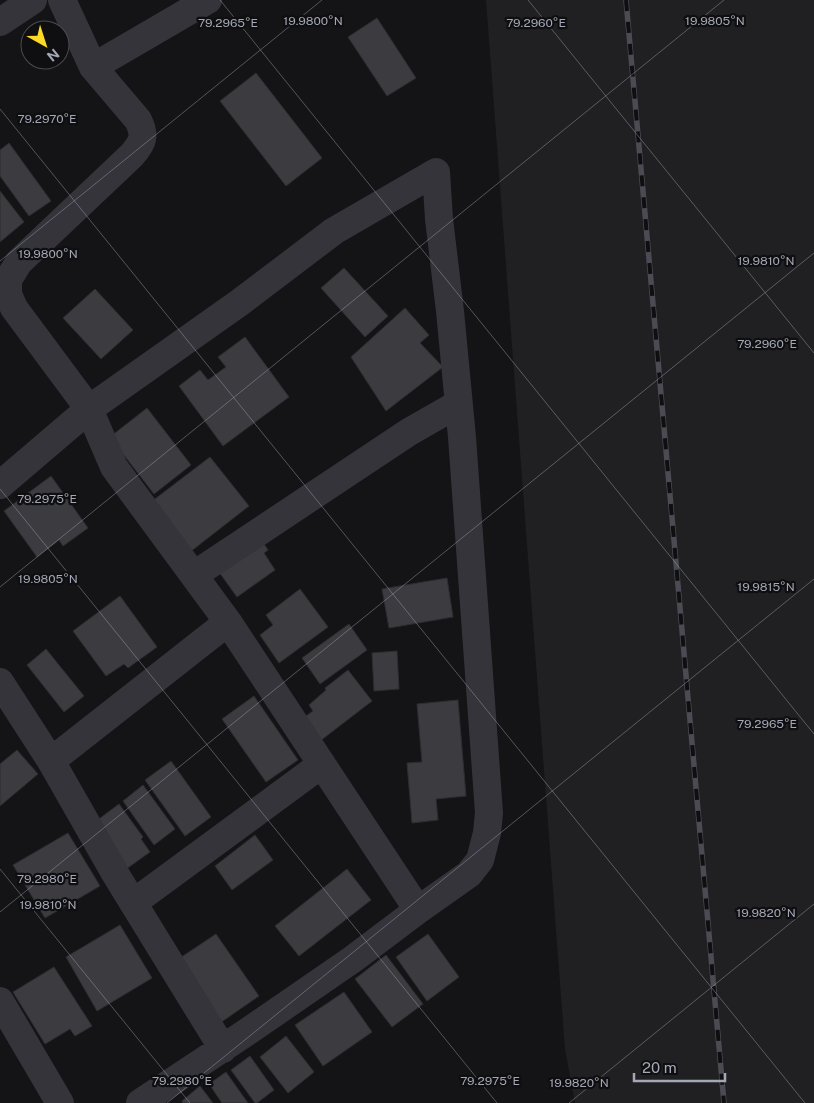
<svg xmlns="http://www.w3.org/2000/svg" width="814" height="1103" viewBox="0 0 814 1103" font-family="'Public Sans',sans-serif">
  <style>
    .built { fill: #201f22 }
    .building { fill: #3b3b40; stroke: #2e2d31 }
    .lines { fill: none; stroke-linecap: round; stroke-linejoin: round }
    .street { stroke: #34343a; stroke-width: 28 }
    .rail-casing { stroke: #4b4c53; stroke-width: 5.5 }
    .rail { stroke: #0f0e10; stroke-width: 4; stroke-dasharray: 11; stroke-linecap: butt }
    .ticks { fill: none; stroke: #a4a7b6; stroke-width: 1; stroke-opacity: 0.45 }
    .ticks-label { font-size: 12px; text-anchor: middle; fill: #a4a7b6; stroke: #0f0e10; stroke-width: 4.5; stroke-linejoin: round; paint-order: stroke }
  </style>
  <rect width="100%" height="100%" fill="#141315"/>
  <path class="built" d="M 486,0 L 814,0 L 814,1103 L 575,1103 L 565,1049 Z"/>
  <path class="building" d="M 377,18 L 416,78 L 387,96 L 348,37 Z
    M 256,73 L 322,158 L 286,186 L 220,101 Z
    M 9,143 L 51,201 L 29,216 L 0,176 L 0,150 Z
    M 0,191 L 24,222 L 0,242 Z
    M 344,268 L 388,316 L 365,337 L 321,288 Z
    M 95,289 L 133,330 L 101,359 L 63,318 Z
    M 405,308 L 429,335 L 420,343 L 443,367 L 386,411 L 351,357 Z
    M 245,337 L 289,397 L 223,446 L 179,386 L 200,370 L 208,380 L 226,367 L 218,357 Z
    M 147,408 L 191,465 L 154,494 L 110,437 Z
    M 210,457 L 249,506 L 190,552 L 151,502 Z
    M 51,476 L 88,528 L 63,546 L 59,540 L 37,557 L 4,511 Z
    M 262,541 L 268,550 L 264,553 L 275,570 L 237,597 L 219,572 Z
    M 447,578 L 453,617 L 389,628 L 382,589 Z
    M 300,589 L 328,627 L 279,663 L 260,635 L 273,625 L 266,615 Z
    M 120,596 L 157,647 L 128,668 L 124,664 L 106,676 L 73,631 Z
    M 349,624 L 367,650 L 320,684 L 302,658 Z
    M 46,649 L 84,696 L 64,712 L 27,665 Z
    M 397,651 L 399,689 L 374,691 L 372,653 Z
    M 348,670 L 372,701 L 320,741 L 303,718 L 313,711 L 309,705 L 326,690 L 325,688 Z
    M 254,696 L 298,760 L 266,782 L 222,719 Z
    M 458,700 L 466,796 L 436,799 L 438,820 L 412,823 L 407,763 L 422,762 L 417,704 Z
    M 17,750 L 38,774 L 0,806 L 0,764 Z
    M 171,761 L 211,817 L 185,836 L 145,780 Z
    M 143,785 L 175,829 L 154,845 L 123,801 Z
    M 119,804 L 143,837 L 141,839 L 150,852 L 122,872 L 95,822 Z
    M 68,833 L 100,886 L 45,918 L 13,865 Z
    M 255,835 L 273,860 L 232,890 L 215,866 Z
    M 347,869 L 371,900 L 299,956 L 275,926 Z
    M 120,925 L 152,978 L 97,1011 L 66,957 Z
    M 216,934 L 259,996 L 220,1023 L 177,960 Z
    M 428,934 L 459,977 L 427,1001 L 396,957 Z
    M 386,955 L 423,1004 L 392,1027 L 355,979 Z
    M 54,967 L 92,1026 L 75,1036 L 70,1029 L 45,1044 L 13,992 Z
    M 344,992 L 372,1032 L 323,1066 L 295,1025 Z
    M 286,1036 L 314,1072 L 288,1093 L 260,1057 Z
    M 250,1056 L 274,1090 L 257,1103 L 255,1103 L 231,1070 Z
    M 226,1072 L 248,1103 L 222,1103 L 209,1084 Z
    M 200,1086 L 213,1103 L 183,1103 L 182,1101 Z"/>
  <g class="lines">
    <path class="street" d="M 0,22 L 33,0
      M 93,67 L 208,0
      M 0,485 L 89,409 L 14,308 L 8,294 L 8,280 L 19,262 L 132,155 C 143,142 146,136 138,120 L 93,67 L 62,0
      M 194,575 L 409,432 L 458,404
      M 228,622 L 418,910
      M 0,682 L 51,761 L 228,622 L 114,467 L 89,409 L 239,303 L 334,231 L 436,172 L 439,219 L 450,311 L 462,437 L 489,813 L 487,833 L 480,860 L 469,874 L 418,910 L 353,959 L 247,1032 L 140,1103
      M 51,761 L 116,875 L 223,1049
      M 133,903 L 322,764
      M 0,1001 L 60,1103"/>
    <defs>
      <path id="rail" d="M 626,0 L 724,1103"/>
    </defs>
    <use href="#rail" class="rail-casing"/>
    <use href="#rail" class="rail"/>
  </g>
  <path class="ticks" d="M 220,0 L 814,734M 528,0 L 814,353M 0,109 L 805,1103M 0,261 L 322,0M 0,489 L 497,1103M 0,587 L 724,0M 0,869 L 190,1103M 0,912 L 814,253M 167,1103 L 814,579M 569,1103 L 814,904"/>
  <g class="ticks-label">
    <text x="313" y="25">19.9800°N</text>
    <text x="715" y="25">19.9805°N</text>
    <text x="228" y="27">79.2965°E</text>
    <text x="536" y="27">79.2960°E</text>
    <text x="47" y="123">79.2970°E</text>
    <text x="48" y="258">19.9800°N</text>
    <text x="766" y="265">19.9810°N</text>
    <text x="767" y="348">79.2960°E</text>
    <text x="47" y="503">79.2975°E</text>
    <text x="48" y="583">19.9805°N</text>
    <text x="766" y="591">19.9815°N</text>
    <text x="767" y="728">79.2965°E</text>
    <text x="47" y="883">79.2980°E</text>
    <text x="48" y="909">19.9810°N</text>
    <text x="766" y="917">19.9820°N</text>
    <text x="182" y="1085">79.2980°E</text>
    <text x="490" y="1085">79.2975°E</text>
    <text x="579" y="1087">19.9820°N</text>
  </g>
  <g transform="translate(45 45) rotate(141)"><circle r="24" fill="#0f0e10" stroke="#4b4b52"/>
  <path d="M0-4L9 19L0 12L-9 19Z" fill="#fbd926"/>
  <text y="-8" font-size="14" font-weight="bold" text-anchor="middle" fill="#a4a7b6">N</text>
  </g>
  <path d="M634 1073v8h91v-8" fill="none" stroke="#a4a7b6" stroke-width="2.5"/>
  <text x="642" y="1073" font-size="15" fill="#a4a7b6" stroke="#0f0e10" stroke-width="4" paint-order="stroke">20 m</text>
</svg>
